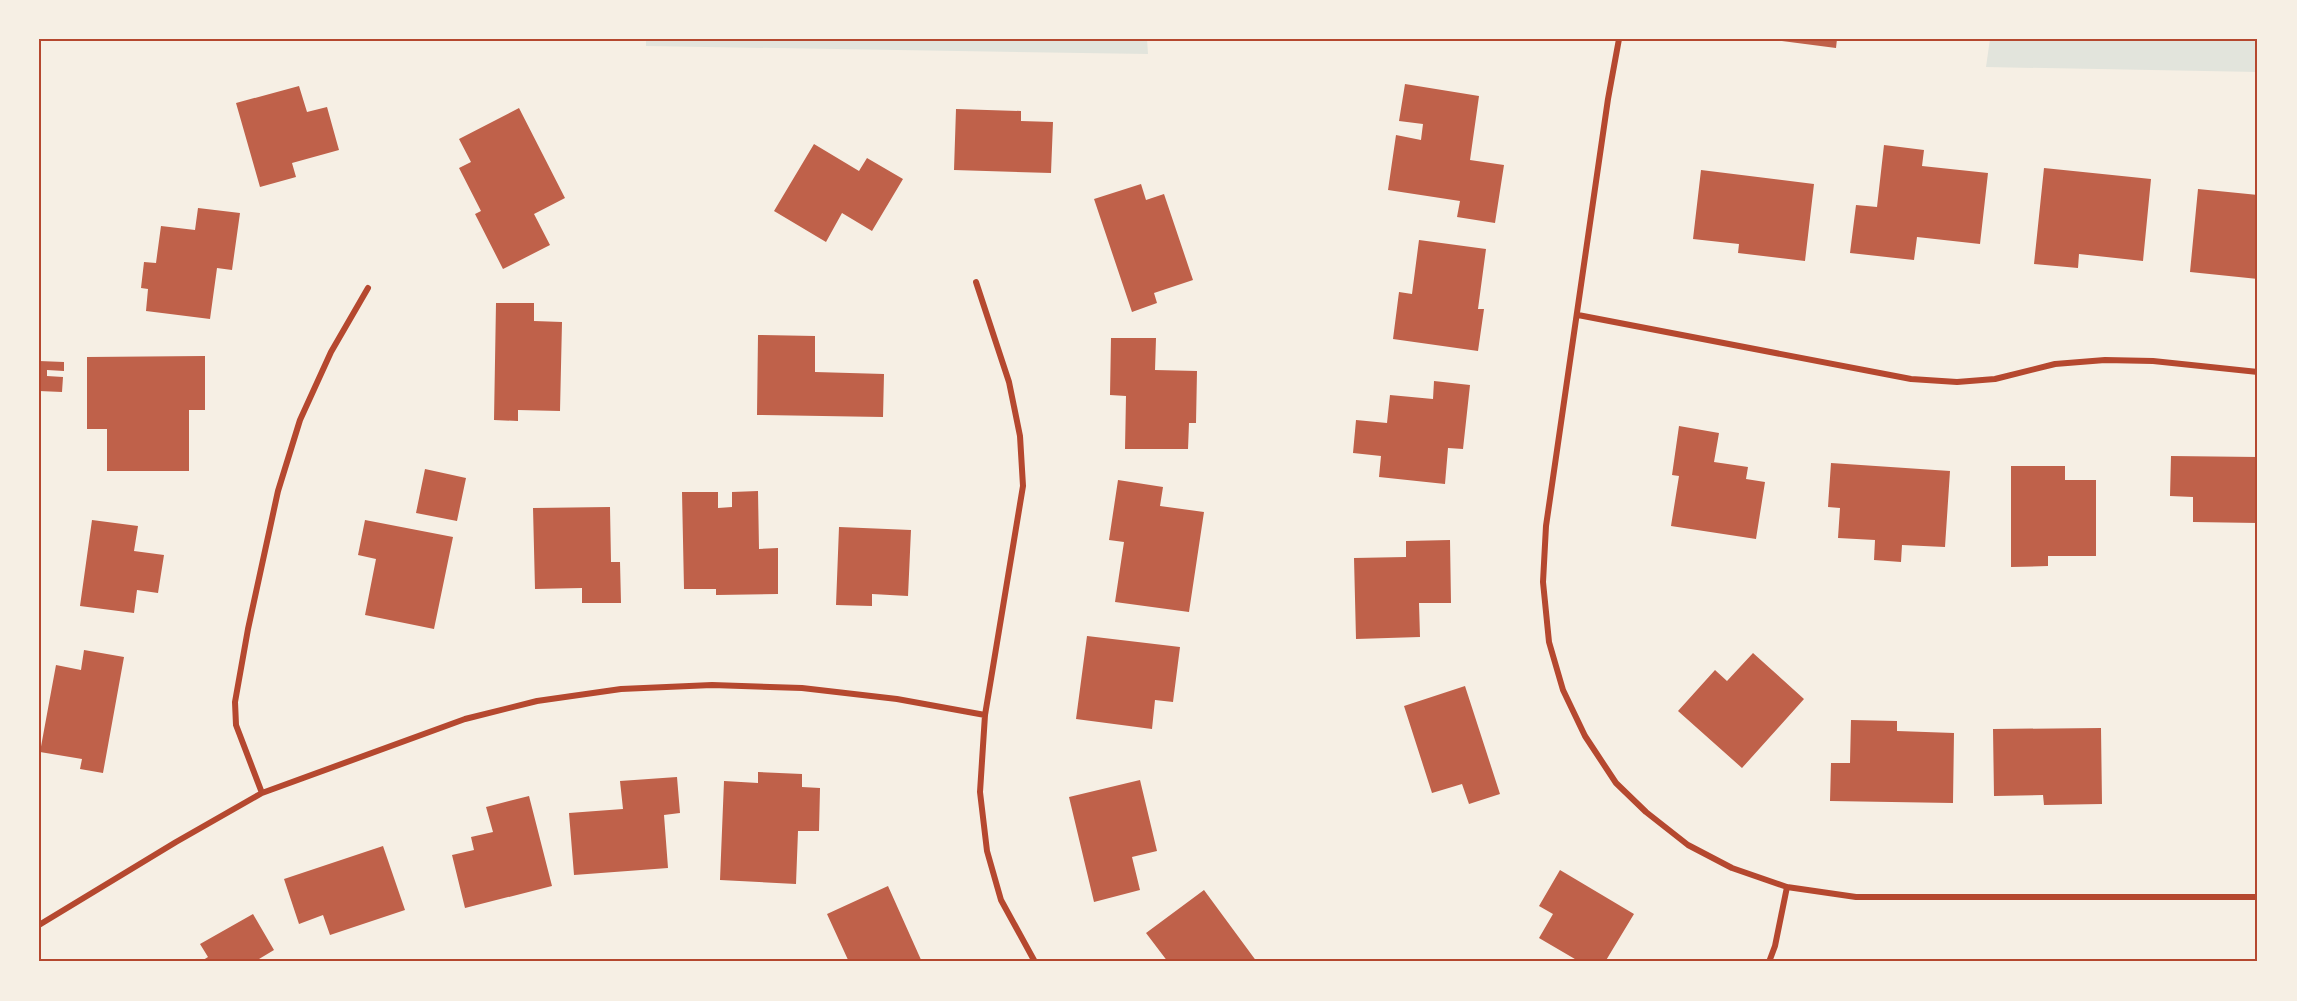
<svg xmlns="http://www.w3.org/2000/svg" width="2297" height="1001" viewBox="0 0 2297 1001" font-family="Commissioner,sans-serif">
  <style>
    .green { fill: #e2e4dc }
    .building { fill: #bf614a }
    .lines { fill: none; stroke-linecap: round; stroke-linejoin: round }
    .minor { stroke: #b5482f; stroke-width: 6 }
    .neatline { fill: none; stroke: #b5482f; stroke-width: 2 }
  </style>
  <rect width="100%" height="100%" fill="#f6efe4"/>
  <path class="green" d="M 646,39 L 1147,39 L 1148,54 L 646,46 Z
    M 1990,39 L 2258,39 L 2258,72 L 1986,67 Z"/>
  <path class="building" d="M 1766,39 L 1837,39 L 1836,48 Z
    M 1405,84 L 1479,96 L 1470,160 L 1504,165 L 1495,223 L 1457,217 L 1460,201 L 1388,190 L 1396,135 L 1421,140 L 1423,124 L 1399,121 Z
    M 299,86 L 307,112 L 327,107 L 339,150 L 292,163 L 296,177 L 260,187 L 236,103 Z
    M 519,108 L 565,198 L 534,214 L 550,245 L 503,269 L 475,214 L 481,211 L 459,168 L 471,162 L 459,139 Z
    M 956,109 L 1021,111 L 1021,121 L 1053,122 L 1051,173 L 954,170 Z
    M 814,144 L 859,171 L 867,158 L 903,179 L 872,231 L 842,213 L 826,242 L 774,211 Z
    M 1884,145 L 1924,150 L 1922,166 L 1988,173 L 1980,244 L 1917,237 L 1914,260 L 1850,253 L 1856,205 L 1877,207 Z
    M 2044,168 L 2151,179 L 2143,261 L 2079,254 L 2078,268 L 2034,264 Z
    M 1701,170 L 1814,184 L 1805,261 L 1738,253 L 1739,244 L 1693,239 Z
    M 1141,184 L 1146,200 L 1164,194 L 1193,280 L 1154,293 L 1157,303 L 1132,312 L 1094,199 Z
    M 2198,189 L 2258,195 L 2258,279 L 2190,272 Z
    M 198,208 L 240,213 L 232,270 L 217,268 L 210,319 L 146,311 L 148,289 L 141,288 L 144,262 L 156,263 L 161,226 L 195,230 Z
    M 1419,240 L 1486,249 L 1478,309 L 1484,309 L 1478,351 L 1393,339 L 1399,292 L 1412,294 Z
    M 496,303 L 534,303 L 534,321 L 562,322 L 560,411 L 518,410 L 518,421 L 494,420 Z
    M 758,335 L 815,336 L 815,372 L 884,374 L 883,417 L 757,415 Z
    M 1111,338 L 1156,338 L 1155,370 L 1197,371 L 1196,423 L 1189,423 L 1188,449 L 1125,449 L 1126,396 L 1110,395 Z
    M 205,356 L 205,410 L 189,410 L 189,471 L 107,471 L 107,429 L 87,429 L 87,357 Z
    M 39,361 L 64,362 L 64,371 L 47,370 L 47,376 L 63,377 L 62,392 L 39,391 Z
    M 1434,381 L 1470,385 L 1463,449 L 1448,448 L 1445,484 L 1379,477 L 1381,456 L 1353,453 L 1356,420 L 1387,423 L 1390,395 L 1433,399 Z
    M 1679,426 L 1719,433 L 1714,462 L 1748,467 L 1746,479 L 1765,482 L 1756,539 L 1671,526 L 1679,476 L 1672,475 Z
    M 2171,456 L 2258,457 L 2258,523 L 2193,522 L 2193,497 L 2170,496 Z
    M 1831,463 L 1950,471 L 1945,547 L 1902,545 L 1901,562 L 1874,560 L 1875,540 L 1838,538 L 1840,508 L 1828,507 Z
    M 2011,466 L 2065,466 L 2065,480 L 2096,480 L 2096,556 L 2048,556 L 2048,566 L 2011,567 Z
    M 425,469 L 466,478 L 457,521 L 416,513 Z
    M 1118,480 L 1163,487 L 1160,506 L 1204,512 L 1189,612 L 1115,602 L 1124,542 L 1109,540 Z
    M 758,491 L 759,549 L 778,548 L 778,594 L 716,595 L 716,589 L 684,589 L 682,492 L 718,492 L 718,508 L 732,507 L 732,492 Z
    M 610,507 L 611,562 L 620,562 L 621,603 L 582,603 L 582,588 L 535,589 L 533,508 Z
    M 92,520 L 138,526 L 134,551 L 164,555 L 158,593 L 137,590 L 134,613 L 80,606 Z
    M 365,520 L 453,537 L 434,629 L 365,615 L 376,559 L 358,555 Z
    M 839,527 L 911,530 L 908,596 L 872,594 L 872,606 L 836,605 Z
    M 1450,540 L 1451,603 L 1419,603 L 1420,637 L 1356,639 L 1354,558 L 1406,557 L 1406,541 Z
    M 1087,636 L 1180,647 L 1173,702 L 1155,700 L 1152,729 L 1076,719 Z
    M 84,650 L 124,657 L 103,773 L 80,769 L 82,759 L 40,752 L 56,665 L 81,670 Z
    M 1753,653 L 1804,699 L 1742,768 L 1678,711 L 1715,670 L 1727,681 Z
    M 1465,686 L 1500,794 L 1469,804 L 1462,784 L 1432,793 L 1404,706 Z
    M 1851,720 L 1897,721 L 1897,731 L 1954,733 L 1953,803 L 1830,801 L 1831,763 L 1850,763 Z
    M 2101,728 L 2102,804 L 2044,805 L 2043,795 L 1994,796 L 1993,729 Z
    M 758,772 L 802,774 L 802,787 L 820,788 L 819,831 L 798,831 L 796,884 L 720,880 L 724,781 L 758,783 Z
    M 677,777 L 680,813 L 664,815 L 668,868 L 574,875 L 569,813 L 623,809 L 620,781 Z
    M 1140,780 L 1157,851 L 1132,857 L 1140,890 L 1094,902 L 1069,797 Z
    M 529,796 L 552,886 L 465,908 L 452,855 L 474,850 L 471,837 L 493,832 L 486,807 Z
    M 383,846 L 405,910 L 330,935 L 323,915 L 299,924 L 284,879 Z
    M 1560,870 L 1634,914 L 1605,962 L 1580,962 L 1539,938 L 1553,914 L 1539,906 Z
    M 888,886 L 922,962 L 849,962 L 827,914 Z
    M 1204,890 L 1257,962 L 1168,962 L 1146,933 Z
    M 253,914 L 274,950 L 259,959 L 261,962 L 200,962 L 208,957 L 200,944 Z"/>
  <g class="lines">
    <path class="minor" d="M 1619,39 L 1608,99 L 1546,526 L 1543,582 L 1549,642 L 1563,690 L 1585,736 L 1616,783 L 1646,812 L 1688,845 L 1732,868 L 1787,887 L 1856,897 L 2258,897
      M 976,282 L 1009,382 L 1020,436 L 1023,486 L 985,715 L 980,792 L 987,851 L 1001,900 L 1035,962
      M 1578,315 L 1911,379 L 1957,382 L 1995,379 L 2055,364 L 2105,360 L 2153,361 L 2258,372
      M 262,793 L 236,725 L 235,702 L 248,629 L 278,491 L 300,420 L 331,352 L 368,288
      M 39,925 L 176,842 L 262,793 L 465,719 L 537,701 L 621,689 L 712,685 L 802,688 L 897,699 L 985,715
      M 1769,962 L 1775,946 L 1787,887"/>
  </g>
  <rect width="2297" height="1001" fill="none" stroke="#f6efe4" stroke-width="81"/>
  <rect x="40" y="40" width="2216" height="920" class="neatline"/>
</svg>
